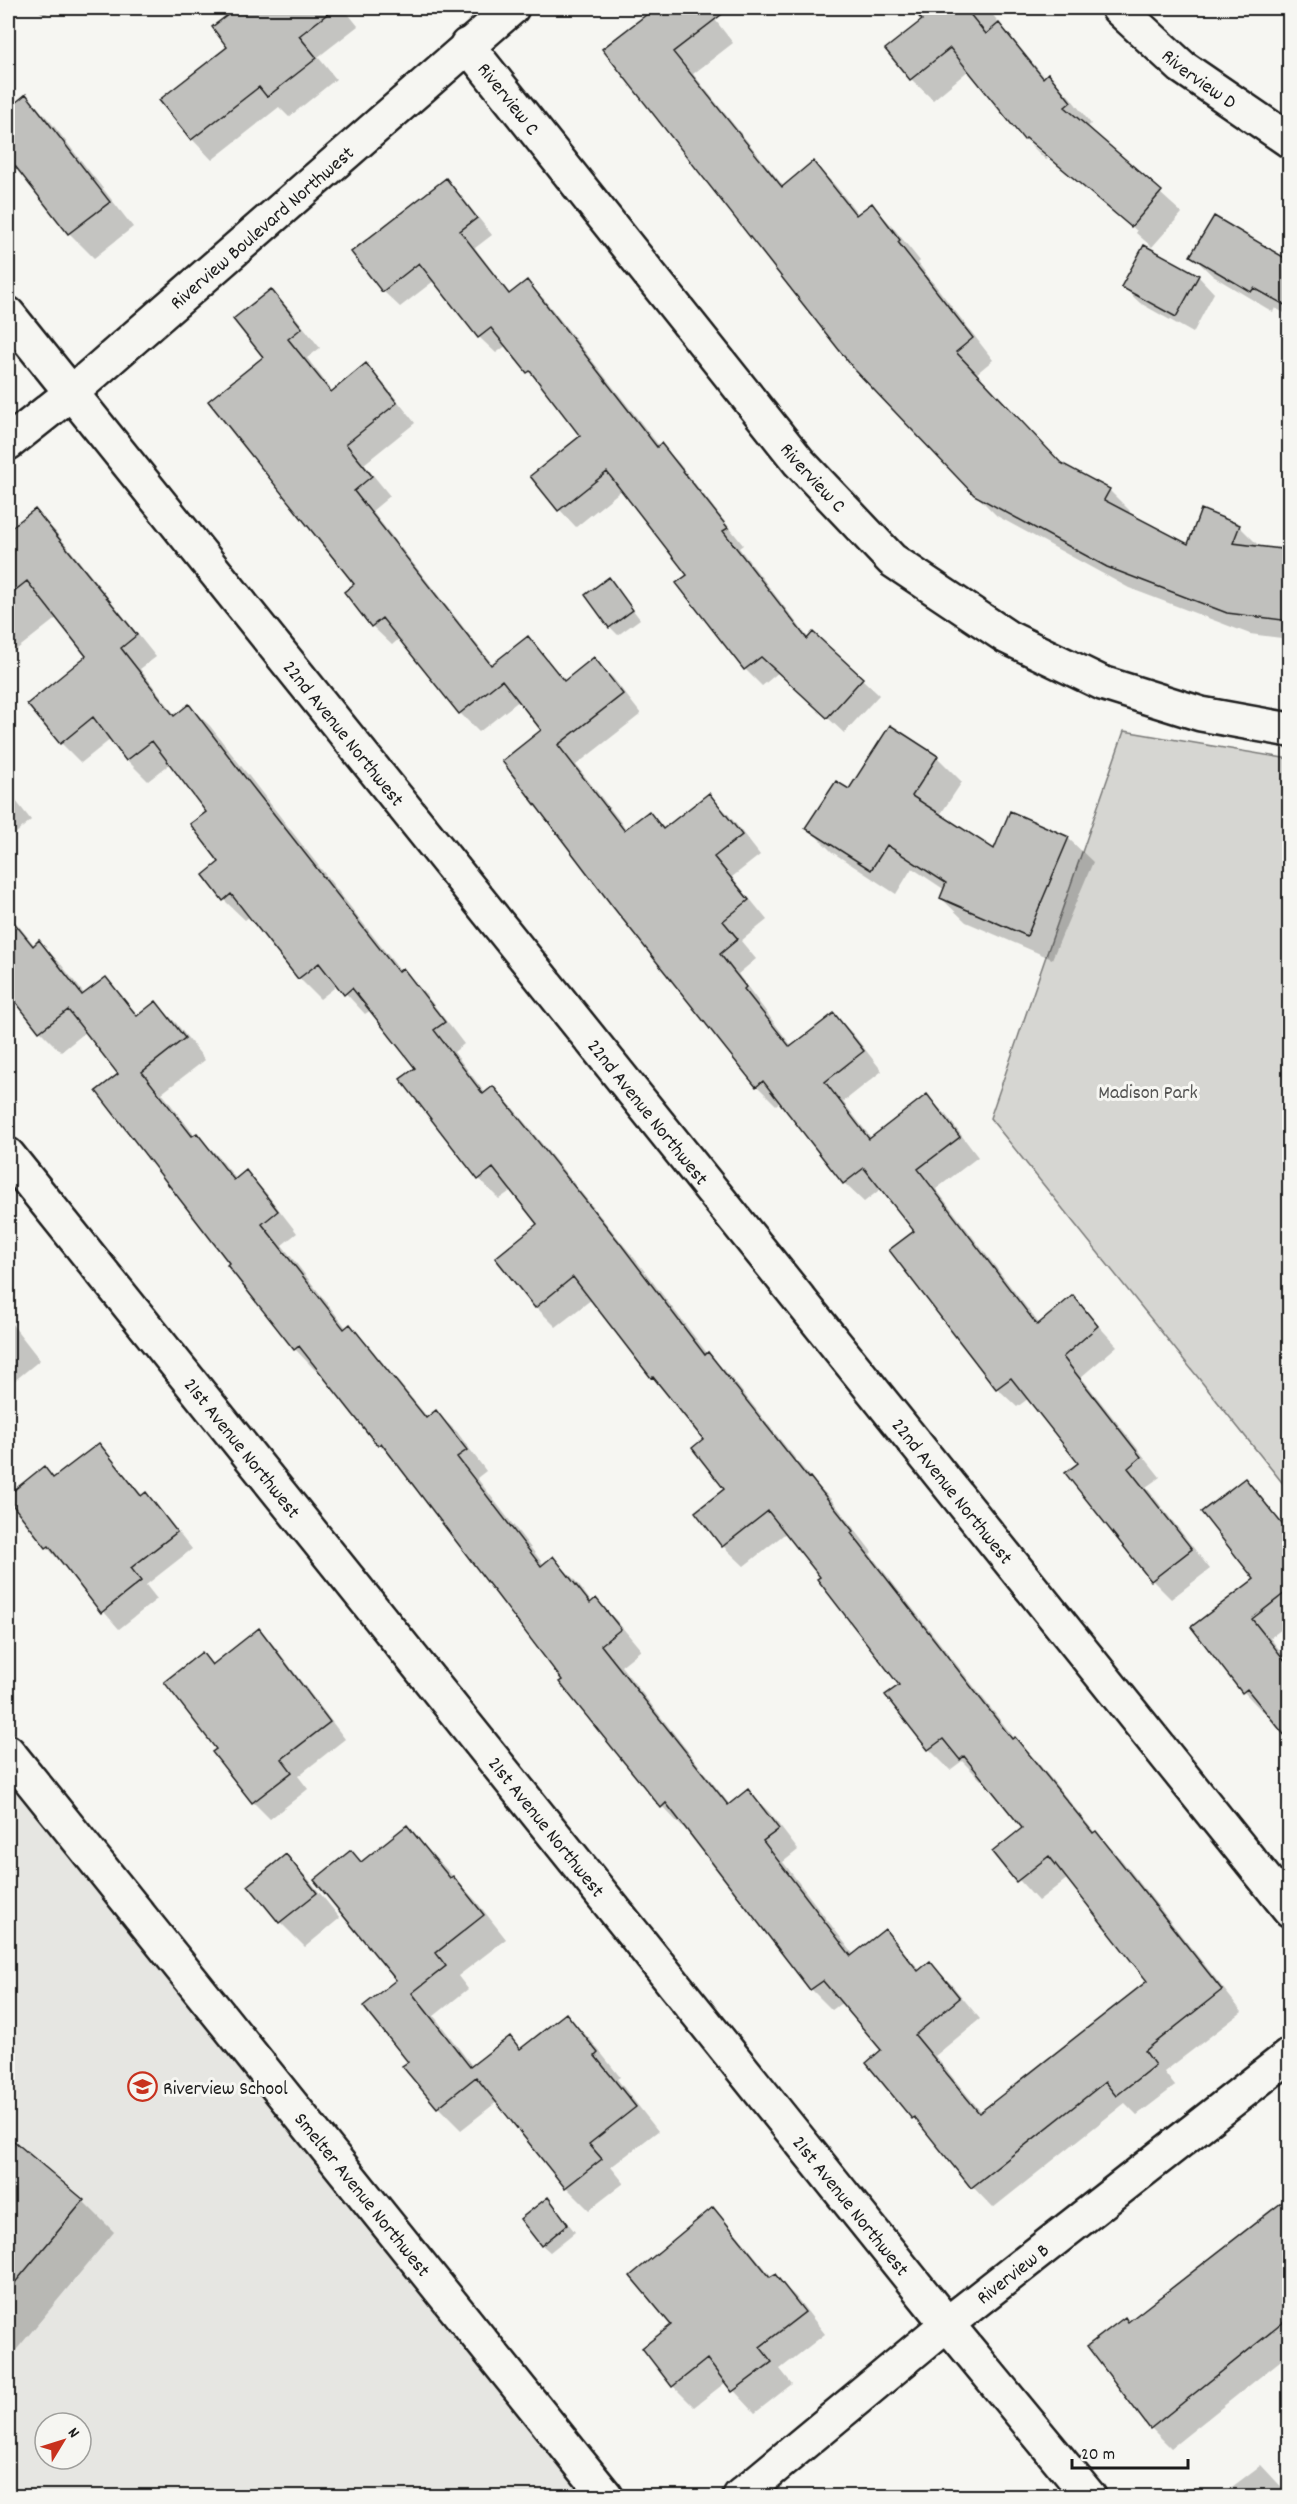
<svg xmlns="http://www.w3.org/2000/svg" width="1297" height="2504" viewBox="0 0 1297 2504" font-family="Dekko,sans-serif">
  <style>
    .built { fill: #e6e6e2; fill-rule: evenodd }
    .green { fill: #d6d6d2; stroke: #797977; stroke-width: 1.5 }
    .shadow { fill: #0003 }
    .building { fill: #c0c0bd; stroke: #1c1c1c; stroke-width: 1.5 }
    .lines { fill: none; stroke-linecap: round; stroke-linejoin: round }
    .street-casing { stroke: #1c1c1c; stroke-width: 38 }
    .secondary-casing { stroke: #1c1c1c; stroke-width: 38 }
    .street { stroke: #f6f6f2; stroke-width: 33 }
    .secondary { stroke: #f6f6f2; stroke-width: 33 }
    .labels { text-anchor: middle; stroke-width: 6; stroke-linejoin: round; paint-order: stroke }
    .street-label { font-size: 20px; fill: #1c1c1c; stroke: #f6f6f2 }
    .park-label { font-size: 20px; fill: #545453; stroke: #f6f6f2 }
    .poi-label { font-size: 20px; fill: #1c1c1c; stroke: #f6f6f2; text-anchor: start }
  </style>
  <rect width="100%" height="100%" fill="#f6f6f2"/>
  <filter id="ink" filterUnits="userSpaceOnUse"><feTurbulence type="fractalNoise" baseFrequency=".0167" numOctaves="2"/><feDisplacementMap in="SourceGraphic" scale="12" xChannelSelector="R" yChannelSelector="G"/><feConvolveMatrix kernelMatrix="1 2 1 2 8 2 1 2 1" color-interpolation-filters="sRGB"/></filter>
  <g filter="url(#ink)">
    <path class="built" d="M 8,1752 L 606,2496 L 8,2496 ZM 45,2423 L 81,2423 L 81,2459 L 45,2459 Z"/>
    <path class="green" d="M 1124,731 L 1289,759 L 1289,1491 L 990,1118 Z"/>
    <path class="shadow" d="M 36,8 L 54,8 L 44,16 Z
      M 239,8 L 353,8 L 346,11 L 358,26 L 318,57 L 336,79 L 289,117 L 279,107 L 212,160 L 192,139 L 229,47 L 214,28 Z
      M 658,8 L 706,8 L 733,43 L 693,74 L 784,187 L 813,163 L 834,184 L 859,215 L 872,205 L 892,226 L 920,261 L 918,263 L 993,360 L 976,374 L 1063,465 L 1109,490 L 1130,511 L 1128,514 L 1188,546 L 1239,526 L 1260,547 L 1290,552 L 1290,639 L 1250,634 L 1129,588 L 997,516 L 975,494 L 605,49 Z
      M 913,8 L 987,8 L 1045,78 L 1048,75 L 1069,96 L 1091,124 L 1087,127 L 1182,213 L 1152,247 L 1136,233 L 1137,231 L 1024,134 L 1027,141 L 969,70 L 933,100 L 911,79 L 924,20 Z
      M 1280,8 L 1290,8 L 1290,15 Z
      M 26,96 L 50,121 L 133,227 L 94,258 L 69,233 L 8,154 L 8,111 Z
      M 1027,141 L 1048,159 L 1046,160 Z
      M 446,180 L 462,197 L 492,235 L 475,248 L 511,295 L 527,282 L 544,299 L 660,447 L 661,445 L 678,462 L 743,545 L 739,548 L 809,639 L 862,679 L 879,695 L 844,733 L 779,672 L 762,686 L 745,669 L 678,583 L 690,575 L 623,489 L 576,527 L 560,510 L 532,476 L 582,436 L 507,345 L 496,353 L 479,337 L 435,280 L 400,307 L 383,291 Z
      M 1192,256 L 1290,263 L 1290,316 L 1275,308 L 1273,312 L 1213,276 Z
      M 1198,276 L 1214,293 L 1193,333 L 1140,303 L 1123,287 Z
      M 271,291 L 290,310 L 320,348 L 307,358 L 333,392 L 366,366 L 385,385 L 415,423 L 364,464 L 390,496 L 372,511 L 493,665 L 528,638 L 566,681 L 594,659 L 613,678 L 641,714 L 576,765 L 627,830 L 649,813 L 665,829 L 709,795 L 728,814 L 760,855 L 732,877 L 767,920 L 741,941 L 756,959 L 738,974 L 793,1048 L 834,1015 L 853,1034 L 882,1071 L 843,1102 L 872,1139 L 927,1096 L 946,1115 L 978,1157 L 936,1189 L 1040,1325 L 1072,1297 L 1117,1346 L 1081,1377 L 1160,1477 L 1146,1487 L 1210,1569 L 1171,1599 L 1152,1580 L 1080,1463 L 1029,1398 L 1017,1407 L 997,1388 L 891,1250 L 916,1232 L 882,1188 L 864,1202 L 844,1183 L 781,1101 L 776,1105 L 757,1086 L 544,730 L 520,700 L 479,732 L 460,713 L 400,638 L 392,645 L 372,626 L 265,357 Z
      M 35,511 L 55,531 L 156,657 L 140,669 L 176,716 L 189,706 L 210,726 L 401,972 L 402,970 L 423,991 L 464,1044 L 454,1052 L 485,1093 L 493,1088 L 513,1108 L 639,1264 L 707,1353 L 729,1375 L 813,1481 L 831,1499 L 872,1552 L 870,1554 L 1015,1739 L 1035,1759 L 1095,1833 L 1116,1853 L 1242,2012 L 1164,2072 L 1175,2086 L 1137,2115 L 1125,2103 L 993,2208 L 973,2187 L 931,2135 L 913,2118 L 884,2050 L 843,2002 L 832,2010 L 811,1989 L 685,1825 L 682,1827 L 662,1806 L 400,1466 L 379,1444 L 318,1368 L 315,1370 L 295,1349 L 232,1263 L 120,1074 L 87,1031 L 61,1052 L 40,1031 L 8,990 L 8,913 L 35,946 L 39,942 L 60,963 L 85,995 L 106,979 L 139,1016 L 156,1003 L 176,1023 L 205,1060 L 162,1093 L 195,1136 L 197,1135 L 217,1155 L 237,1180 L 246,1172 L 266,1193 L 297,1233 L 282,1245 L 347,1329 L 350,1326 L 370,1347 L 428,1418 L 436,1412 L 457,1432 L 486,1471 L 477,1478 L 544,1565 L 553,1558 L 574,1579 L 592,1603 L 596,1600 L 616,1620 L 641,1650 L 621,1666 L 730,1805 L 748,1791 L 769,1812 L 798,1850 L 783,1862 L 854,1955 L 885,1931 L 921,1971 L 930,1963 L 951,1984 L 980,2019 L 935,2056 L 982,2113 L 1149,1982 L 1068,1878 L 1038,1901 L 994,1852 L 1024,1828 L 984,1778 L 981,1780 L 962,1761 L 950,1770 L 929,1749 L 887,1696 L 901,1685 L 787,1532 L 744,1566 L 723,1546 L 727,1490 L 705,1439 L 668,1392 L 652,1377 L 592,1299 L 556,1327 L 536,1307 L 539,1225 L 512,1190 L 499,1199 L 479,1179 L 417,1068 L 371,1010 L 365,1014 L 338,985 L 320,999 L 299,978 L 250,916 L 245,920 L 224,900 L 221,862 L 208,812 L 171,763 L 148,781 L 127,760 L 111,739 L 81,763 L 61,743 L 88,656 L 58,617 L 8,656 L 8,532 Z
      M 609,579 L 640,619 L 618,635 L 610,627 Z
      M 937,757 L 962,782 L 940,815 L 995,852 L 1068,838 L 1093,862 L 1052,959 L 966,922 L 941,898 L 945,890 L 912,868 L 896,894 L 832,852 L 807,827 L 849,791 Z
      M 8,791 L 31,820 L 8,840 Z
      M 8,1319 L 40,1360 L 8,1386 Z
      M 99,1445 L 143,1496 L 145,1494 L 162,1511 L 192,1549 L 146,1585 L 157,1599 L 119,1629 L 47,1547 L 44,1468 L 55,1479 Z
      M 1245,1480 L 1282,1522 L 1284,1520 L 1290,1526 L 1290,1623 L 1270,1638 L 1290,1663 L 1290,1739 L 1265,1709 L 1262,1711 L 1244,1692 L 1194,1628 L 1256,1579 Z
      M 259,1630 L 275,1647 L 345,1739 L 298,1776 L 308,1789 L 270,1819 L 253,1802 L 214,1752 L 218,1749 L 202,1654 L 214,1666 Z
      M 407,1827 L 476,1901 L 506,1939 L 458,1976 L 468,1989 L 434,2016 L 473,2067 L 509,2038 L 521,2050 L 566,2015 L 589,2038 L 620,2077 L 617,2079 L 658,2131 L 611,2167 L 624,2183 L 589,2210 L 566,2187 L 498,2101 L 461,2130 L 438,2107 L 410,2062 L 399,1980 L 362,1863 Z
      M 286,1856 L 310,1881 L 340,1918 L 305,1947 L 280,1922 L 250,1885 Z
      M 8,2138 L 83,2201 L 114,2232 L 8,2360 Z
      M 1290,2193 L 1290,2353 L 1171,2448 L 1151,2428 L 1129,2323 L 1287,2200 L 1284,2197 Z
      M 555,2207 L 575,2232 L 550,2252 L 542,2245 Z
      M 713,2210 L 734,2231 L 772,2277 L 774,2276 L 796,2297 L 825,2334 L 780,2369 L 792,2384 L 755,2413 L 726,2382 L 694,2407 L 673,2386 L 673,2326 Z
      M 1261,2465 L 1290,2496 L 1220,2496 Z
      M 944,2487 L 954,2496 L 932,2496 Z"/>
    <path class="building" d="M 237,8 L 335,8 L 299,36 L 317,58 L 267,97 L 259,87 L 191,140 L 159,100 L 227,47 L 212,27 Z
      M 655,8 L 730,8 L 673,52 L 782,187 L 813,161 L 856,215 L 872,203 L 900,240 L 898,242 L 973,338 L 956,352 L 1061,463 L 1110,489 L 1104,500 L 1188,544 L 1201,509 L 1240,525 L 1233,543 L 1290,550 L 1290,621 L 1227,613 L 1107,567 L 974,495 L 854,369 L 602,49 Z
      M 911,8 L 965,8 L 986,34 L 999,23 L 1043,78 L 1048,73 L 1071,102 L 1065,107 L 1162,191 L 1131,227 L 1026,138 L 1024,140 L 950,48 L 910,80 L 885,49 L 922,20 Z
      M 26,94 L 110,202 L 68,234 L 8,157 L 8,109 Z
      M 446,178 L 477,218 L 460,231 L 509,294 L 527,280 L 657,447 L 661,443 L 728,528 L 723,531 L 807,639 L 813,632 L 863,678 L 827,718 L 761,657 L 744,670 L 676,583 L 687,575 L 607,472 L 558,511 L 530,476 L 580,436 L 530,371 L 527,373 L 491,328 L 478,338 L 419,263 L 382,292 L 351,252 Z
      M 1214,216 L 1290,261 L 1290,308 L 1254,288 L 1251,292 L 1190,256 Z
      M 1144,245 L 1199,275 L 1176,317 L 1121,287 Z
      M 271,289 L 302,328 L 288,339 L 331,392 L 366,363 L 397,403 L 346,444 L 372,476 L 354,491 L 491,665 L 528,636 L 564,681 L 594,657 L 623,694 L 558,745 L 624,830 L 649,811 L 663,829 L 709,793 L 742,835 L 714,857 L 749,900 L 723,921 L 738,939 L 720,954 L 746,987 L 744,989 L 790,1047 L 834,1013 L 864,1051 L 825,1082 L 869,1139 L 927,1094 L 960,1137 L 918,1169 L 1037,1325 L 1073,1295 L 1098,1326 L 1063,1357 L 1141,1457 L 1128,1468 L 1192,1549 L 1151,1581 L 1065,1473 L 1078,1463 L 1011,1378 L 996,1389 L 889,1250 L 914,1231 L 864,1168 L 843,1184 L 763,1081 L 756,1087 L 613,907 L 502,761 L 541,730 L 502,680 L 459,714 L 382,618 L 371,627 L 344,592 L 354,584 L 208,401 L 263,357 L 233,319 Z
      M 35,509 L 137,635 L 121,648 L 174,716 L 189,704 L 237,767 L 398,972 L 403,968 L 445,1022 L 434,1030 L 483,1094 L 493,1086 L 619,1242 L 705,1355 L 708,1352 L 808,1478 L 810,1477 L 853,1531 L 851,1533 L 1012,1739 L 1015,1737 L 1093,1833 L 1096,1831 L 1222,1990 L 1145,2051 L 1155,2065 L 1116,2096 L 1105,2082 L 971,2188 L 914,2117 L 912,2119 L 866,2063 L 881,2050 L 823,1981 L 810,1990 L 666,1803 L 661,1808 L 559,1682 L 562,1680 L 381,1443 L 378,1446 L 299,1346 L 294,1350 L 227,1265 L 229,1263 L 96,1091 L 118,1074 L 68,1010 L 39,1032 L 8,992 L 8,915 L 33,946 L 39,940 L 82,995 L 106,977 L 137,1016 L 156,1001 L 185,1038 L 142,1072 L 192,1136 L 197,1133 L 234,1180 L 246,1170 L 278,1211 L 262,1224 L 344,1329 L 350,1324 L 426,1418 L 436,1410 L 467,1450 L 457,1457 L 541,1566 L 553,1556 L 590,1603 L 596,1598 L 621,1629 L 601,1645 L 728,1805 L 748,1789 L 779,1829 L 763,1841 L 851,1956 L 885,1929 L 918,1971 L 930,1961 L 960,1998 L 915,2035 L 979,2113 L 1147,1981 L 1049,1856 L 1016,1882 L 992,1852 L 1022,1828 L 964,1756 L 960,1760 L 943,1739 L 928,1750 L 885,1695 L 899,1685 L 817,1579 L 820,1577 L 768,1511 L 722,1547 L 695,1512 L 724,1489 L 692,1448 L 703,1439 L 653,1377 L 651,1378 L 573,1277 L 535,1308 L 495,1258 L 537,1224 L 493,1168 L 478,1180 L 400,1079 L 415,1068 L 352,988 L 344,995 L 319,963 L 298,979 L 231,894 L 223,901 L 203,875 L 219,862 L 190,824 L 206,812 L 152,741 L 126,761 L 93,717 L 60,744 L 27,704 L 86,656 L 27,581 L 8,596 L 8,530 Z
      M 609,577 L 633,610 L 609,628 L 585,595 Z
      M 890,725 L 938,756 L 912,796 L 994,849 L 1010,811 L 1069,837 L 1027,936 L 940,898 L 946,883 L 887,845 L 871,870 L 805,828 L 836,781 L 849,789 Z
      M 99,1443 L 141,1496 L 146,1492 L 177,1532 L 131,1568 L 141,1581 L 101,1613 L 49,1546 L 46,1548 L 8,1499 L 8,1495 L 44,1466 L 53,1478 Z
      M 1245,1478 L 1290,1534 L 1290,1589 L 1252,1619 L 1290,1667 L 1290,1742 L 1247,1689 L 1242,1693 L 1191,1627 L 1254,1579 L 1201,1512 Z
      M 259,1628 L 330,1722 L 282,1759 L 292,1772 L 252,1803 L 212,1752 L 216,1749 L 164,1682 L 202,1652 L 212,1665 Z
      M 407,1825 L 450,1878 L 453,1876 L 484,1915 L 436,1953 L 446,1966 L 412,1993 L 470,2067 L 510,2036 L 520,2049 L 566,2013 L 598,2053 L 595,2056 L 636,2107 L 589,2144 L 602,2159 L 565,2188 L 476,2077 L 437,2108 L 402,2066 L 408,2062 L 363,2006 L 396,1980 L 314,1880 L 351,1850 L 361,1862 Z
      M 286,1854 L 317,1893 L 279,1923 L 248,1885 Z
      M 8,2136 L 84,2200 L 8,2291 Z
      M 1290,2196 L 1290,2317 L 1150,2429 L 1087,2346 L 1125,2317 L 1128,2322 Z
      M 548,2197 L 568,2224 L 541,2246 L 520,2219 Z
      M 713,2207 L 770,2277 L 775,2274 L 805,2312 L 760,2347 L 772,2362 L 732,2392 L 707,2359 L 672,2387 L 642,2348 L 671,2325 L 630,2276 Z"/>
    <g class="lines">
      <defs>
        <g id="street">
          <path id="s1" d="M 1118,8 L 1182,67 L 1290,141"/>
          <path id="s2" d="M 467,45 L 799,462 L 892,560 L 1007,637 L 1102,683 L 1201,714 L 1290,730"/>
          <path id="s3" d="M 8,314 L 1290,1910"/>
          <path id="s4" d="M 8,443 L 71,393 L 512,8"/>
          <path id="s5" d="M 8,1155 L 947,2324 L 1089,2496"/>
          <path id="s6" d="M 740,2496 L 947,2324 L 1290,2055"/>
        </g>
        <g id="secondary">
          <path id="s7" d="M 8,1752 L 606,2496"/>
        </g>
      </defs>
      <use href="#street" class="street-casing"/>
      <use href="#secondary" class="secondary-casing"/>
      <use href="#street" class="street"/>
      <use href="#secondary" class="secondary"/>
    </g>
  </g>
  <defs>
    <symbol id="school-ring" viewBox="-11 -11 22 22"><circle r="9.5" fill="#f6f6f2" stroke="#c8321e" stroke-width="1.5"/><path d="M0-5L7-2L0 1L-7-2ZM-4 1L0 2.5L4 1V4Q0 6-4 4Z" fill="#c8321e"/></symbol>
  </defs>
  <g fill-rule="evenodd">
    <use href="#school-ring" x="126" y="2070" width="33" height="33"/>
  </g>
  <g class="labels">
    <g class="street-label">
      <text dy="7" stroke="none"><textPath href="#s1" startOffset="108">Riverview D</textPath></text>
      <text dy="7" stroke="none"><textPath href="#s2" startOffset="68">Riverview C</textPath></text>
      <text dy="7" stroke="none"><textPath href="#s4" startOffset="333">Riverview Boulevard Northwest</textPath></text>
      <text dy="7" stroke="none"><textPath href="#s2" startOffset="554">Riverview C</textPath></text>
      <text dy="7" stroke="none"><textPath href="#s3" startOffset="537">22nd Avenue Northwest</textPath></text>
      <text dy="7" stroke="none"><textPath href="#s3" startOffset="1023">22nd Avenue Northwest</textPath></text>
      <text dy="7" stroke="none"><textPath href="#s5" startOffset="375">21st Avenue Northwest</textPath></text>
      <text dy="7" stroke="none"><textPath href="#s3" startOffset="1509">22nd Avenue Northwest</textPath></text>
      <text dy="7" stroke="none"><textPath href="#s5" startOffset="861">21st Avenue Northwest</textPath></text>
      <text dy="7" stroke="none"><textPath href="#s7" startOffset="567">Smelter Avenue Northwest</textPath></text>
      <text dy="7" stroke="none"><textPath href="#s5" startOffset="1347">21st Avenue Northwest</textPath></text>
      <text dy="7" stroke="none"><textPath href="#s6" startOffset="352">Riverview B</textPath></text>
    </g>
    <g class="park-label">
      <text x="1148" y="1098">Madison Park</text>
    </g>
    <g class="poi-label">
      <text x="163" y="2094">Riverview School</text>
    </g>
  </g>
  <rect width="1297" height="2504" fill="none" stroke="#f6f6f2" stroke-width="30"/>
  <rect x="15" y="15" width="1267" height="2474" fill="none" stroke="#1c1c1c" stroke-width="2" filter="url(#ink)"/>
  <g transform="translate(63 2441) rotate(52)"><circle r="28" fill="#f6f6f2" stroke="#9f9f9c" stroke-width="1.5"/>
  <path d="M0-4.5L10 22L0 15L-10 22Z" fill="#c8321e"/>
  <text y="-9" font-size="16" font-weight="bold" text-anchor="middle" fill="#1c1c1c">N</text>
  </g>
  <path d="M1072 2459v9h116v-9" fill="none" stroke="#1c1c1c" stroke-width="3"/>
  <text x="1081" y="2459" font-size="18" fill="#1c1c1c" stroke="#f6f6f2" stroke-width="4.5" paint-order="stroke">20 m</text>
</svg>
